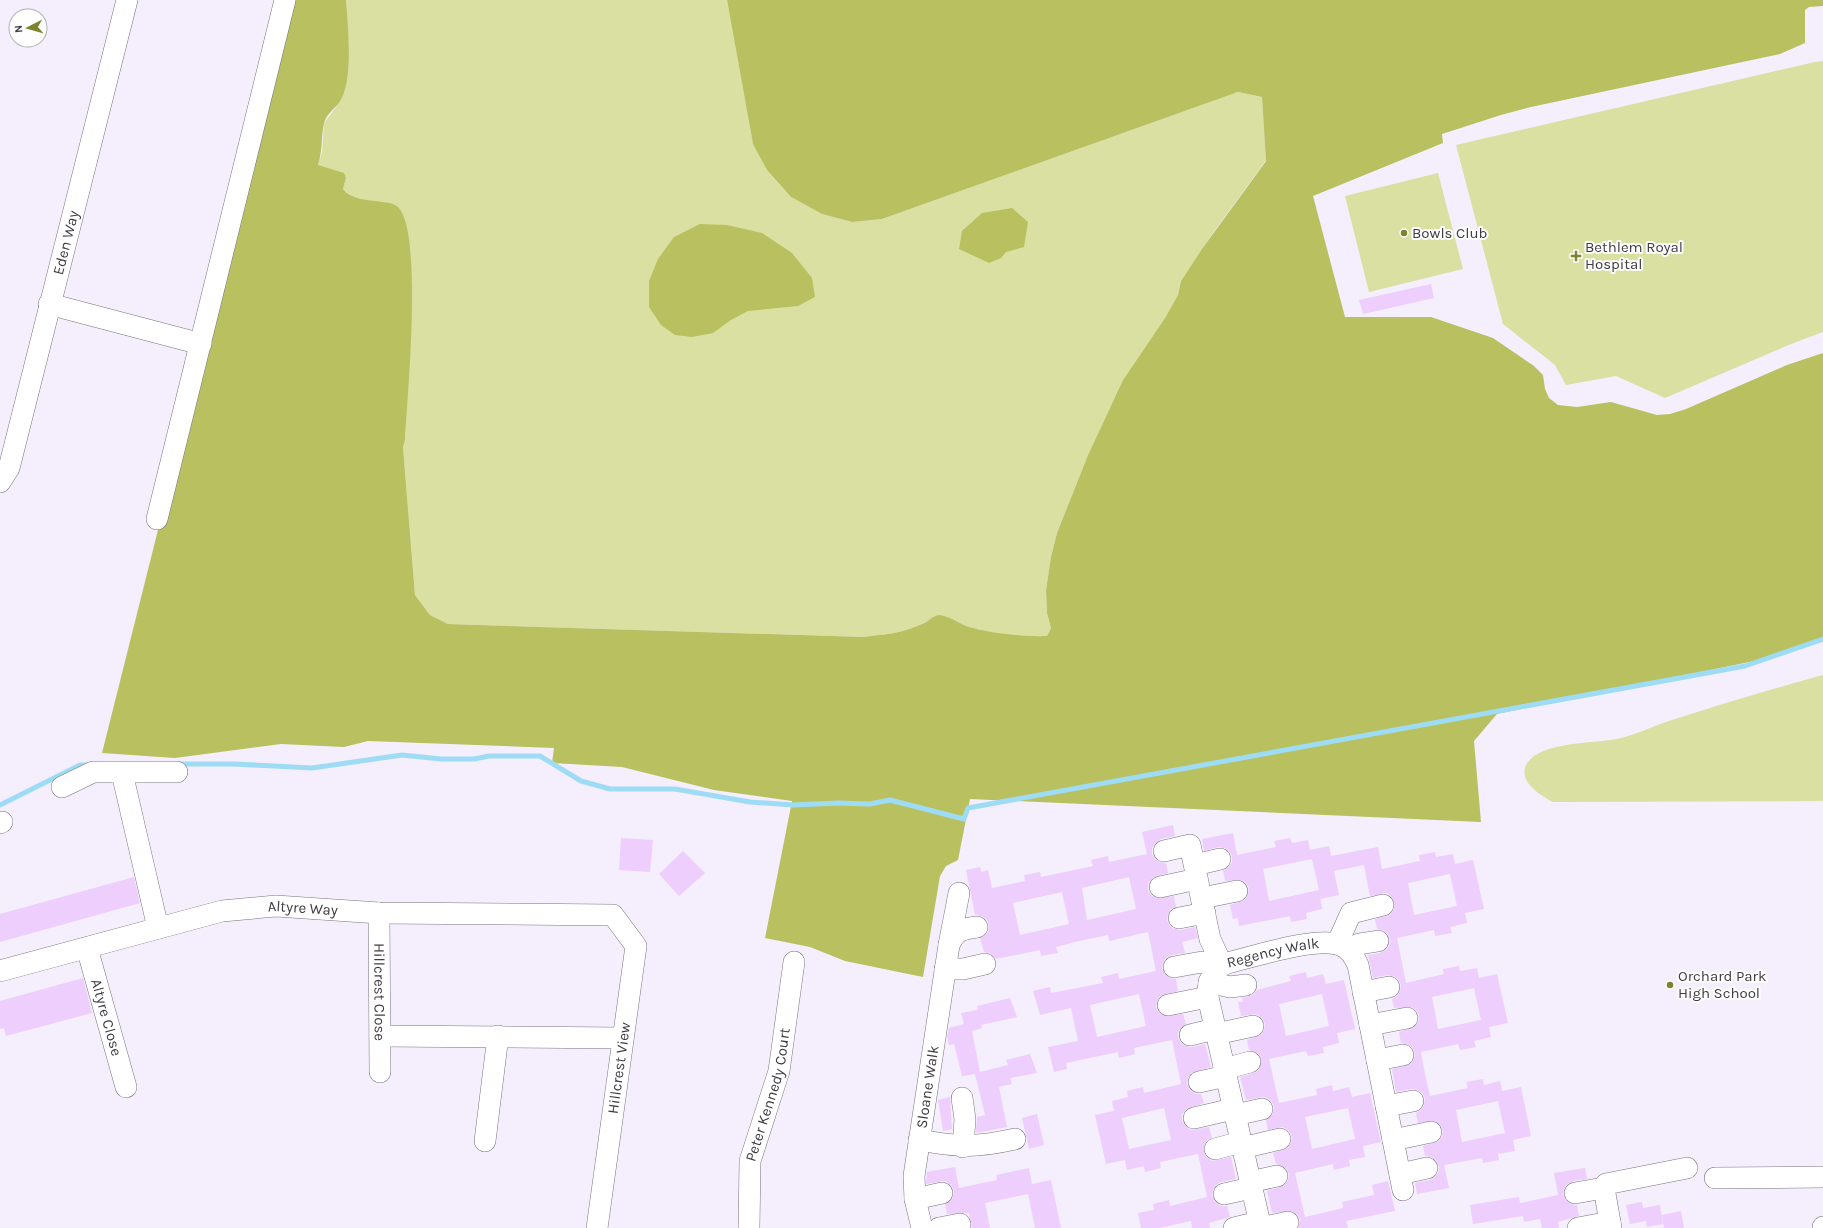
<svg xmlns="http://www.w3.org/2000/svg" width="1823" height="1228" viewBox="0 0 1823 1228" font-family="Karla,sans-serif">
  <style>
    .green { fill: #dae0a1 }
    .forest { fill: #b9c060 }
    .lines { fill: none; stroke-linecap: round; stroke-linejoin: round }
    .stream { stroke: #9edcf6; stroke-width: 5 }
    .building { fill: #edcefd; fill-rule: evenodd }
    .minor-casing { stroke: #797380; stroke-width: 22 }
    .minor { stroke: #fff; stroke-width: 21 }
    .poi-dot { fill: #7c8430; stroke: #fefefe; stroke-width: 1.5 }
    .labels { text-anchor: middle; stroke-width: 4; stroke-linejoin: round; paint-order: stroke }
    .poi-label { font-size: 15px; fill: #3e3b41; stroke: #fefefe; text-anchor: start }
    .street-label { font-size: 15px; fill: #3e3b41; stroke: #fefefe }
  </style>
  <rect width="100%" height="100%" fill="#f5eefd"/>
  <path class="green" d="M 346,0 L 727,0 L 753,143 L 767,170 L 791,197 L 822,214 L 852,222 L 882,219 L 1238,92 L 1262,97 L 1266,160 L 1213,233 L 1181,281 L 1178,295 L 1165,318 L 1123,380 L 1088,455 L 1057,533 L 1051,557 L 1046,590 L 1047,613 L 1051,628 L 1047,636 C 1025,637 991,634 969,627 C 960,624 950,616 940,615 C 932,615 929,622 922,624 C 900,634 886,634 863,637 L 448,624 L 430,615 L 415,595 L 403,447 L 405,440 L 412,285 L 410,245 L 395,205 C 379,202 354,202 343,189 L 346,178 L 318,165 L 322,152 L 324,123 L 342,99 L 349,49 Z
    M 1823,61 L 1823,332 L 1791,344 L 1665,398 L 1616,376 L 1566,385 L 1555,365 L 1503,324 L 1456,145 L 1815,62 Z
    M 1438,173 L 1463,269 L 1369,292 L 1345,196 Z
    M 1823,675 L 1823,801 L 1553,802 C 1540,795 1515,780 1528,762 C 1541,743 1590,743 1611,740 C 1632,737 1652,726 1672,720 C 1722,704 1772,689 1823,675 Z"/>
  <path class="forest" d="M 291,0 L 346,0 C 348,27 353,73 342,98 C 338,107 327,112 324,123 C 321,136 323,149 318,165 L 344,173 L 346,178 L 343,189 C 356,206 390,197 399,208 C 423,237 407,397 405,440 L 403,447 L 415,595 L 430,615 L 448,624 L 863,637 C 886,634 900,634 922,624 C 929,622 932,615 940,615 C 950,616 960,624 969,627 C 989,633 1026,637 1047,636 L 1051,628 L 1047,613 L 1046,590 L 1051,557 L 1057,533 L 1088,455 L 1123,380 L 1165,318 L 1178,295 L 1181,281 L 1202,249 L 1266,161 L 1262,97 L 1238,92 L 882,219 L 852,222 L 822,214 L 791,197 L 767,170 L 753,144 L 727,0 L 1823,0 L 1823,6 L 1809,7 L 1805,10 L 1805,43 L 1780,54 L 1531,107 L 1501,115 L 1442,134 L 1443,143 L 1313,196 L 1345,317 L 1431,317 L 1493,338 L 1534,366 L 1543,375 L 1545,389 L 1549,398 L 1558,405 L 1577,407 L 1611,402 L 1657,415 L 1670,414 L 1686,409 L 1787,365 L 1823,353 L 1823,637 L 1754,661 L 1497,714 L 1474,741 L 1481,822 L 970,799 L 958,860 L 946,866 L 940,876 L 923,977 L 845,961 L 810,947 L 765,938 L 792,801 L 714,790 L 622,767 L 552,763 L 554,748 L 368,741 L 344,747 L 281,744 L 175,758 L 102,753 Z
    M 1012,208 L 1028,222 L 1024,247 L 1006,252 L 1001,258 L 989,263 L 959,249 L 962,231 L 982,213 Z
    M 700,224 L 727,225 L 762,233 L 792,253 L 812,278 L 815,297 L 798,306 L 748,311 L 731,320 L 713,333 L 692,337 L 675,335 L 661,325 L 649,307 L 649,281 L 658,259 L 674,237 Z"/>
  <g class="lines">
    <path class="stream" d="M 177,764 L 234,764 L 312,768 L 402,755 L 441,759 L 474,759 L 489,756 L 540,756 L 581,781 L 610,789 L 675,789 L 750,802 L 793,805 L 838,803 L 870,804 L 890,800 L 964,819 L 968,808 L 1745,666 L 1823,639
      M 0,805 L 80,765 L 89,765"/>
  </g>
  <path class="building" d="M 1431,284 L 1434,298 L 1363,314 L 1359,300 Z
    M 1173,825 L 1175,836 L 1161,839 L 1156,843 L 1152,848 L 1152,854 L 1155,859 L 1160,862 L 1166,863 L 1168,873 L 1152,878 L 1148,884 L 1148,890 L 1151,895 L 1157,898 L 1174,896 L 1176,907 L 1171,909 L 1168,914 L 1167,920 L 1170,926 L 1175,929 L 1181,930 L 1195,927 L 1198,938 L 1182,942 L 1185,953 L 1172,955 L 1166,958 L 1163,963 L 1162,969 L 1165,974 L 1170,978 L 1176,979 L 1178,991 L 1160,996 L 1157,1001 L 1156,1007 L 1159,1013 L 1165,1016 L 1183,1014 L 1186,1024 L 1178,1032 L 1178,1038 L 1182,1044 L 1186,1046 L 1192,1047 L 1205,1044 L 1211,1067 L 1191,1073 L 1188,1078 L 1187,1084 L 1190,1090 L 1196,1094 L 1201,1094 L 1204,1103 L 1186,1109 L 1182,1115 L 1182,1121 L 1186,1126 L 1191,1130 L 1209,1127 L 1212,1138 L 1207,1140 L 1204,1146 L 1204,1152 L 1207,1158 L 1212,1161 L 1231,1157 L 1236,1179 L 1221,1182 L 1216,1185 L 1213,1190 L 1212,1196 L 1215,1202 L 1221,1206 L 1227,1206 L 1230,1217 L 1209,1223 L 1210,1228 L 1192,1228 L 1191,1221 L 1160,1228 L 1141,1228 L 1138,1213 L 1154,1210 L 1153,1204 L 1169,1200 L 1170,1206 L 1207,1197 L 1198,1154 L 1160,1162 L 1161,1168 L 1145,1172 L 1144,1166 L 1127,1170 L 1125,1160 L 1106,1164 L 1095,1115 L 1114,1111 L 1112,1101 L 1128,1097 L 1127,1091 L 1143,1087 L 1144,1093 L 1181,1084 L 1172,1040 L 1134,1048 L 1135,1054 L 1119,1058 L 1118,1052 L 1066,1063 L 1067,1069 L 1054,1072 L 1048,1047 L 1078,1041 L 1071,1008 L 1040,1015 L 1033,991 L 1050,987 L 1051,993 L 1067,990 L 1103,983 L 1101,977 L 1118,973 L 1119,979 L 1156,971 L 1148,932 L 1109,941 L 1108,935 L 1079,941 L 1056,947 L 1058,953 L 1041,956 L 1040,950 L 996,959 L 989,953 L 984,952 L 980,938 L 988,932 L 989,925 L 987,920 L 982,916 L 975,915 L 966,870 L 980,867 L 981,872 L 988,870 L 992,888 L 1025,881 L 1024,875 L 1040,872 L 1041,877 L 1093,866 L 1091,860 L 1108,856 L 1109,862 L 1147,854 L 1142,832 ZM 1129,877 L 1136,909 L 1087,920 L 1082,888 ZM 1062,892 L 1069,924 L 1020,935 L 1013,903 ZM 1139,994 L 1146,1026 L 1097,1037 L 1090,1005 ZM 1164,1108 L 1171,1140 L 1129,1149 L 1122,1118 Z
    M 1233,833 L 1237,855 L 1276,847 L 1274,841 L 1290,838 L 1292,843 L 1308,840 L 1310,850 L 1329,846 L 1331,856 L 1378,847 L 1382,869 L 1420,861 L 1419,855 L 1435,852 L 1436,857 L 1453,854 L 1455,864 L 1473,860 L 1484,909 L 1465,913 L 1467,923 L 1450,927 L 1452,933 L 1435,936 L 1434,930 L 1397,938 L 1406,983 L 1444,974 L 1443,969 L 1459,966 L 1460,971 L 1477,968 L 1479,978 L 1497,974 L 1508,1023 L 1489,1027 L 1491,1037 L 1474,1041 L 1476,1047 L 1460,1050 L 1458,1044 L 1421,1052 L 1425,1074 L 1430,1096 L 1468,1088 L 1466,1082 L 1483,1079 L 1484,1085 L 1500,1081 L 1502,1091 L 1521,1087 L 1531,1136 L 1513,1140 L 1515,1151 L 1498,1154 L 1499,1160 L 1483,1163 L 1482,1158 L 1444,1165 L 1449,1188 L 1417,1194 L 1415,1183 L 1430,1180 L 1435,1177 L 1439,1171 L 1439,1166 L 1436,1160 L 1431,1157 L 1425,1156 L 1423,1146 L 1439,1141 L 1442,1136 L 1443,1130 L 1440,1124 L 1434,1121 L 1418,1123 L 1416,1113 L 1421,1110 L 1424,1105 L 1425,1098 L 1422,1093 L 1417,1090 L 1411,1089 L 1396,1092 L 1392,1069 L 1411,1064 L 1414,1059 L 1415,1053 L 1412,1047 L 1407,1044 L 1401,1043 L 1399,1032 L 1414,1027 L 1418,1022 L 1419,1015 L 1416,1010 L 1411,1007 L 1394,1008 L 1392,999 L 1397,996 L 1400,991 L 1401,985 L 1398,979 L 1393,976 L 1387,975 L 1373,978 L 1368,955 L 1380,953 L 1386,950 L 1389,946 L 1390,940 L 1388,934 L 1383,930 L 1377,929 L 1375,919 L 1391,914 L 1394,909 L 1394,902 L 1391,896 L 1386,893 L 1370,896 L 1364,865 L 1334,871 L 1339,895 L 1320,899 L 1320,895 L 1322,909 L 1306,913 L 1307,919 L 1291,922 L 1290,916 L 1239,926 L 1238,918 L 1233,919 L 1230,905 L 1245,900 L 1248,894 L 1249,888 L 1246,883 L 1240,880 L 1225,881 L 1223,870 L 1229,867 L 1232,862 L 1232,856 L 1229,851 L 1224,848 L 1218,847 L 1204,851 L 1202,839 ZM 1312,859 L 1319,890 L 1269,901 L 1263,869 ZM 1450,874 L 1457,906 L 1414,915 L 1408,883 ZM 1474,988 L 1481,1020 L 1438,1029 L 1432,997 ZM 1498,1101 L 1505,1133 L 1462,1142 L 1456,1110 Z
    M 621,838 L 653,840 L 650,872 L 619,870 Z
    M 683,851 L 705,873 L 679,896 L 659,874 Z
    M 134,877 L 140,903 L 0,942 L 0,914 Z
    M 1306,972 L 1307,978 L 1323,974 L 1326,984 L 1344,980 L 1355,1029 L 1337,1033 L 1339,1043 L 1323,1047 L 1324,1053 L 1308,1056 L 1306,1051 L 1269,1059 L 1279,1103 L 1317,1095 L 1316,1089 L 1332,1085 L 1333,1091 L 1349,1087 L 1352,1097 L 1370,1093 L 1381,1142 L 1363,1146 L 1365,1157 L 1349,1160 L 1350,1166 L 1334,1170 L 1333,1164 L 1295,1173 L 1305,1217 L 1343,1208 L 1342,1202 L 1374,1195 L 1372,1185 L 1388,1181 L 1395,1211 L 1346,1221 L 1348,1228 L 1298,1228 L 1300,1219 L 1297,1214 L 1292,1211 L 1272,1213 L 1267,1191 L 1285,1185 L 1288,1180 L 1289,1174 L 1286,1168 L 1276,1164 L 1273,1153 L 1288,1148 L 1291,1143 L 1292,1137 L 1289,1131 L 1283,1127 L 1268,1130 L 1266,1120 L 1273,1113 L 1274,1106 L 1271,1101 L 1265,1097 L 1246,1100 L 1240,1077 L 1253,1073 L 1258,1071 L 1261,1065 L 1261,1059 L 1258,1053 L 1249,1050 L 1247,1040 L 1261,1035 L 1264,1030 L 1265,1024 L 1262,1018 L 1256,1014 L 1241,1016 L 1238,1002 L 1243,1002 L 1242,998 L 1253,995 L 1257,990 L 1291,981 L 1289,976 ZM 1322,994 L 1329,1026 L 1286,1036 L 1279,1004 ZM 1348,1108 L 1355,1139 L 1312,1149 L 1305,1117 Z
    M 83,978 L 92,1013 L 6,1036 L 4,1028 L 0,1029 L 0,1001 Z
    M 1010,998 L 1017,1017 L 981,1025 L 982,1028 L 972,1031 L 980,1072 L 1008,1065 L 1006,1060 L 1030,1054 L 1037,1073 L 1010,1078 L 1012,1084 L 999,1087 L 1007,1127 L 976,1133 L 977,1117 L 985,1115 L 975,1074 L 962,1076 L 954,1044 L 949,1045 L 947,1037 L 949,1028 L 964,1024 L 961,1013 L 978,1010 L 977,1006 Z
    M 950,1097 L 952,1129 L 943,1131 L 938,1100 Z
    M 1037,1114 L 1044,1145 L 1029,1149 L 1022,1118 Z
    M 955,1167 L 959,1188 L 997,1180 L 996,1175 L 1029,1168 L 1032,1184 L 1051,1180 L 1061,1228 L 1035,1228 L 1028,1194 L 985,1203 L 990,1228 L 972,1228 L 969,1213 L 947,1214 L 945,1204 L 953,1197 L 954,1190 L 951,1185 L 945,1181 L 926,1184 L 927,1172 Z
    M 1585,1168 L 1587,1179 L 1573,1181 L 1567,1184 L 1564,1189 L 1563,1195 L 1566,1200 L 1571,1204 L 1577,1205 L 1579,1216 L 1558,1222 L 1559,1228 L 1542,1228 L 1540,1219 L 1524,1222 L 1523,1216 L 1473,1224 L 1470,1205 L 1519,1197 L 1520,1203 L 1558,1195 L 1554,1173 Z
    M 1642,1202 L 1643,1208 L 1660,1205 L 1663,1224 L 1647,1227 L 1646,1221 L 1630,1224 L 1626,1205 Z
    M 1681,1211 L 1684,1228 L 1664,1228 L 1662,1215 Z"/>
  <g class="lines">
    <defs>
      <g id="minor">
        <path d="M 49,304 L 201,344"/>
        <path id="s1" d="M 0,482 L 9,468 L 127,0"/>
        <path d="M 157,519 L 285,0"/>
        <path d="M 122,773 L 158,928"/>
        <path d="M 62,787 L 93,772 L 177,772"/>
        <path d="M 0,823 L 2,822"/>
        <path d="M 1164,851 L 1190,845 L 1210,939 L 1222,965"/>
        <path d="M 1195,865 L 1220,859"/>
        <path d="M 1160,887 L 1197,879"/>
        <path d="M 1202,898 L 1237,891"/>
        <path id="s2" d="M 379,913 L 380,1072"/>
        <path d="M 1179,918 L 1205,913"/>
        <path d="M 1337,944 L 1351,913 L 1383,905"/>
        <path d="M 949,945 L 959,893"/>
        <path id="s3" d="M 87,948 L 126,1087"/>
        <path d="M 1348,950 L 1359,944 L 1378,941"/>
        <path d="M 1174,967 L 1202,962 L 1218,968"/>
        <path d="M 945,969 L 963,969 L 985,964"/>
        <path id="s4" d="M 0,971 L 222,911 L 276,906 L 379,913 L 613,915 L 636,946 L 597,1228"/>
        <path d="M 1209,982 L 1230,987 L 1246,985"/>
        <path d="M 1363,992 L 1389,987"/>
        <path d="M 1168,1005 L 1208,997"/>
        <path d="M 1370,1025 L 1407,1018"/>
        <path d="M 1216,1034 L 1253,1026"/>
        <path d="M 1190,1035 L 1215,1029"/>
        <path d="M 380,1036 L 623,1038"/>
        <path d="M 1377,1060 L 1403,1055"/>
        <path d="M 1224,1069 L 1250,1062"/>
        <path d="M 1199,1082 L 1226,1076"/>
        <path d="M 962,1098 L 965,1119 L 963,1147"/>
        <path d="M 1386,1106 L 1413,1101"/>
        <path d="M 1235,1115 L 1262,1109"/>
        <path d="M 1194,1118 L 1233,1109"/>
        <path d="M 919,1140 C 958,1147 975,1148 1015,1139"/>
        <path d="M 1393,1140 L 1431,1132"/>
        <path d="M 485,1141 L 498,1036"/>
        <path d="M 1242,1148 L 1280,1139"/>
        <path d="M 1215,1149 L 1241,1142"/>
        <path d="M 1400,1174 L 1427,1168"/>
        <path d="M 1715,1178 L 1823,1177"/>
        <path d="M 1250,1182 L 1277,1176"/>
        <path d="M 1575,1193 L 1604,1188"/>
        <path d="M 1224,1194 L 1251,1188"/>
        <path d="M 915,1199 L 942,1193"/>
        <path id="s5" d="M 749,1228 L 750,1161 L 779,1071 L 794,962"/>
        <path id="s6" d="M 922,1228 L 915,1199 L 914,1176 L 949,945 C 956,930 962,929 977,927"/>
        <path d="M 939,1228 L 960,1224"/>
        <path d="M 1234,1228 L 1259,1222"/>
        <path id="s7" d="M 1261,1228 L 1208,997 C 1207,981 1213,969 1227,963 C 1253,957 1317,936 1340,945 C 1349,948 1354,956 1358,965 L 1403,1190"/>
        <path d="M 1261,1228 L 1288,1222"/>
        <path d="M 1578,1228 L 1610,1222"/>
        <path d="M 1611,1228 L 1604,1188 L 1606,1184 L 1687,1168"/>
        <path d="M 1823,1228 L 1823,1227"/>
      </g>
    </defs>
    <use href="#minor" class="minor-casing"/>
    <use href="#minor" class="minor"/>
  </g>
  <g class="poi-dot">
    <circle cx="1404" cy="233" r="4"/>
    <path d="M1574 250h4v4h4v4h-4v4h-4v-4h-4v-4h4z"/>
    <circle cx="1670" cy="985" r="4"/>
  </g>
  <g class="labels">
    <g class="poi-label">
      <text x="1412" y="238">Bowls Club</text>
      <text x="1585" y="252">Bethlem Royal<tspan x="1585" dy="17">Hospital</tspan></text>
      <text x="1678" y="981">Orchard Park<tspan x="1678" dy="17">High School</tspan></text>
    </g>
    <g class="street-label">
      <text dy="5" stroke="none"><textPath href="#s1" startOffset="249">Eden Way</textPath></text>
      <text dy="5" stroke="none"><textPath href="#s4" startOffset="311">Altyre Way</textPath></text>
      <text dy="5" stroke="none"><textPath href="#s7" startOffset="326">Regency Walk</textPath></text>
      <text dy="5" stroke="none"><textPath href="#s2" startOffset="79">Hillcrest Close</textPath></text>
      <text dy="5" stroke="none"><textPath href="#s3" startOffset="72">Altyre Close</textPath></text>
      <text transform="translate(619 1068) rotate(-82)" y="5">Hillcrest View</text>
      <text dy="5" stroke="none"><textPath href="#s6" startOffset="143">Sloane Walk</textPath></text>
      <text dy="5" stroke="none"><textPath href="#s5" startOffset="136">Peter Kennedy Court</textPath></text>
    </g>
  </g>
  <g transform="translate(28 28) rotate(264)"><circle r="19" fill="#fefefe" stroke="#b1b0b2"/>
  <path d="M0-3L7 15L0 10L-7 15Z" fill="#7c8430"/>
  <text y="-6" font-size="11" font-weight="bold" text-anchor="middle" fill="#3e3b41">N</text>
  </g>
</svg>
